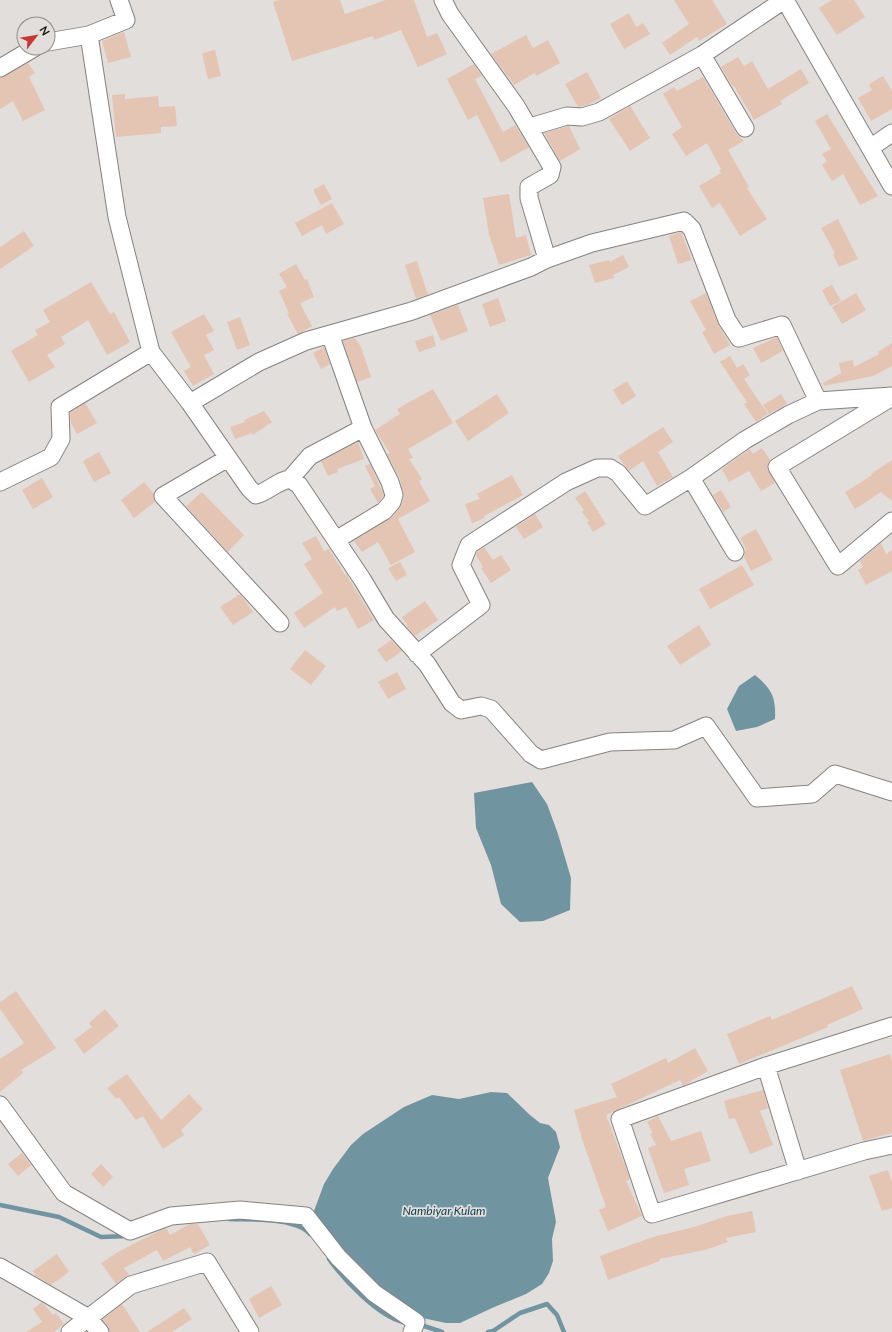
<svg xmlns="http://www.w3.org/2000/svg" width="892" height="1332" viewBox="0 0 892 1332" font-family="Lato,sans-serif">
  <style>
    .water { fill: #7195a0 }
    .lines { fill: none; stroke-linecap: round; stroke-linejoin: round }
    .stream { stroke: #7195a0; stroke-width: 4.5 }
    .building { fill: #e4c4b3 }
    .street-casing { stroke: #868280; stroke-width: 19 }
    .street { stroke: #fff; stroke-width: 17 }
    .labels { text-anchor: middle; stroke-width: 3.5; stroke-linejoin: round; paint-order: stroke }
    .water-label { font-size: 12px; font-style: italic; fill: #0f4453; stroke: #e2dedc }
  </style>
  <rect width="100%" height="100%" fill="#e2dedc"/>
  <path class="water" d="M 755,675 C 772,689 776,697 775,719 L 757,727 L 736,731 L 727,709 L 739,686 Z
    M 532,782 L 547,804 L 558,834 L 571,878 L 570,910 L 543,921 L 520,922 L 501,904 L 491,865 L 476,828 L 474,793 Z
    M 491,1092 L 507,1093 L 530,1115 L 540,1123 L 549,1125 L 556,1132 L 560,1147 L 548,1178 L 556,1222 L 552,1239 L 553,1261 L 549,1273 L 542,1284 L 526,1294 L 492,1308 L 460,1323 L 446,1323 L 413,1316 L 395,1309 L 311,1219 L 324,1184 L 333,1169 L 351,1145 L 363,1134 L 404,1107 L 432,1095 L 459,1099 Z"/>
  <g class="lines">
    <path class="stream" d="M 0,1205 L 59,1217 L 101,1237 L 128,1236
      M 229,1219 C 251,1220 295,1217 310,1234
      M 329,1259 C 344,1280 378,1316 403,1322
      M 424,1326 L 442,1332
      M 488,1332 L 493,1331 L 520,1313 L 547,1304 L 557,1315 L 564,1332"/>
  </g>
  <path class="building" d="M 280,0 L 340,0 L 345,14 L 386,0 L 414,0 L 427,37 L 437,33 L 447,54 L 418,67 L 401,30 L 374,40 L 373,36 L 292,61 L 273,2 Z
    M 674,0 L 712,0 L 727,24 L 699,41 L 697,37 L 670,55 L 662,43 L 689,24 Z
    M 832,0 L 854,0 L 865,17 L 837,35 L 819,8 Z
    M 629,13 L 636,27 L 643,23 L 650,34 L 624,49 L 610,24 Z
    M 124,32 L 131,57 L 108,63 L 102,41 Z
    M 526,35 L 533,48 L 548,40 L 560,63 L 536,76 L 535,73 L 514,85 L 491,54 Z
    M 215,50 L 221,76 L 208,79 L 202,53 Z
    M 738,57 L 744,66 L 752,61 L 768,89 L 801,69 L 809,83 L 780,101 L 782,104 L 754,120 L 734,86 L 733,87 L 721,67 Z
    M 28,63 L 35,73 L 29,77 L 45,110 L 23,121 L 13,101 L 0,109 L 0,78 Z
    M 474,64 L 482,76 L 475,79 L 503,132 L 515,125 L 529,147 L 501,163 L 477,115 L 468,120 L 447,79 Z
    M 587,72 L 601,98 L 588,105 L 578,107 L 565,84 Z
    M 883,76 L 892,91 L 892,109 L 871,121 L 858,98 L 872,90 L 869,84 Z
    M 703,77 L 736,133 L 744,141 L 728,150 L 749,187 L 747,188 L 767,219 L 740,236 L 720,203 L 712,208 L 699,186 L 721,173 L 719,170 L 721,169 L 707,143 L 686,156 L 672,134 L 682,127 L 663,94 L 674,87 L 677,91 Z
    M 125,94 L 125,99 L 158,96 L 159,107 L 175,106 L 177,126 L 161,127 L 161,133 L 116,137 L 112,95 Z
    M 630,106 L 650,138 L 630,151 L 609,119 Z
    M 827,114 L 878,196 L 860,205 L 843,174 L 832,181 L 822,165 L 827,161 L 822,154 L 831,149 L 815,121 Z
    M 569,126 L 580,149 L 560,161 L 544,133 Z
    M 324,184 L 332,199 L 321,205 L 313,190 Z
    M 509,194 L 516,238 L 526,235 L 531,255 L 499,265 L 489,234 L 483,198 Z
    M 332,203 L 344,224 L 326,234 L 322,225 L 302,236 L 295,223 Z
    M 838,219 L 858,259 L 839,267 L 833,254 L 835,253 L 821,228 Z
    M 24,231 L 34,246 L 0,269 L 0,247 Z
    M 681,232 L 692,260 L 678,264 L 669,236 Z
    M 623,255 L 629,267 L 613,275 L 614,278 L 595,283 L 589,265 L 609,260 L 610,262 Z
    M 417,261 L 428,295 L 416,299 L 405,265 Z
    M 296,264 L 305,280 L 307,279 L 314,297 L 300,303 L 312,326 L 298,334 L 287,314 L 289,313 L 279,291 L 287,287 L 279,274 Z
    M 91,282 L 110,314 L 114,312 L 130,342 L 107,355 L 88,320 L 61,337 L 65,344 L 47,355 L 55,367 L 29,382 L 11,351 L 38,335 L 35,330 L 50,322 L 43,310 Z
    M 832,285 L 841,301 L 830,306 L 822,290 Z
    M 706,293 L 718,324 L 730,345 L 714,354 L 702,332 L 706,330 L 690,301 Z
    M 856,293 L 866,310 L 842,324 L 832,307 Z
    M 498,298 L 506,321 L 490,327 L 482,304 Z
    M 458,305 L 468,331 L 441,341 L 430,315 Z
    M 204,314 L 214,331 L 206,335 L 214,350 L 204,355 L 214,374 L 193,386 L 184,371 L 191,367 L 171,332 Z
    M 240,317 L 250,345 L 237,350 L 227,322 Z
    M 433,335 L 436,346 L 419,352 L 415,341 Z
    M 777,337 L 783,351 L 761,363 L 753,348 Z
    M 355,338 L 361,347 L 371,377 L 357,382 L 343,341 Z
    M 892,343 L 892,366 L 873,376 L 824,386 L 823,383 L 841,373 L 839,363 L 853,360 L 854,367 L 879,354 L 878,352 Z
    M 324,347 L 330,364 L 321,369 L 313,353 Z
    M 730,356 L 737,368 L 743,364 L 750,375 L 744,379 L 768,414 L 756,422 L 744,404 L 747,402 L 720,362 Z
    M 627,381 L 636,396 L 622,405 L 613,390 Z
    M 433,389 L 453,423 L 408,449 L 413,458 L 409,459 L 422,479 L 419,481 L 430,501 L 398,519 L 415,552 L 391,565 L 378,542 L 362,552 L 354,541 L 391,518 L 400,508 L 404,498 L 400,479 L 387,454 L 390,453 L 375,430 L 400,414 L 397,409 Z
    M 497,394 L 509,413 L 468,441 L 455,421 Z
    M 781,394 L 787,404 L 769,414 L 763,405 Z
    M 85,403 L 97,423 L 77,434 L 71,423 L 70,413 Z
    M 264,411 L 272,422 L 253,435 L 252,433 L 235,439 L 230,427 L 245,422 L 244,420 Z
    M 663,427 L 673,442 L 658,452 L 673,477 L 657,486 L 643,461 L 629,471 L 618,456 Z
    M 358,442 L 364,459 L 337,469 L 338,472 L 328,476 L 321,461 Z
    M 762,448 L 770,460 L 767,468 L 775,483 L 761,491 L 749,471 L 729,482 L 722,469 L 750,449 L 753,454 Z
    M 99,452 L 111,473 L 94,482 L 83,461 Z
    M 892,460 L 892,501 L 881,492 L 855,509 L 845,492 L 872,475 L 871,474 Z
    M 370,464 L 384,495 L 378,503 L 370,489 L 375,486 L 365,466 Z
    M 512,475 L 523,495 L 484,516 L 485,518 L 472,523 L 465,504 L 480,499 L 477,494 Z
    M 42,478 L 53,497 L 33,509 L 22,490 Z
    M 144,482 L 154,494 L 155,502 L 134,518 L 121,500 Z
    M 721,490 L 731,507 L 723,512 L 713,495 Z
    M 585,491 L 606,524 L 593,532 L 587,522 L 589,521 L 582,512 L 584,510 L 575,498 Z
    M 202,492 L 244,535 L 228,552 L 186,506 Z
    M 535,514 L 543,527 L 524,539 L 516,527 Z
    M 756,529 L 773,560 L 751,571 L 744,557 L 746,549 L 740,538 Z
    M 316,536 L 324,551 L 329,549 L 345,575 L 346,574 L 374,620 L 358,629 L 346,607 L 337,611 L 335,607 L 304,628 L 294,613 L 323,593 L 304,564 L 312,559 L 302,543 Z
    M 881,543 L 886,554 L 892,550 L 892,571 L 866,585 L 858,570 L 863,567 L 860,561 Z
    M 484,547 L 493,560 L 501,555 L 511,570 L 491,583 L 481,568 L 483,567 L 476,555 L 477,552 Z
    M 400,562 L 407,575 L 396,581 L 388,568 Z
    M 742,565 L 754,585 L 710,609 L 699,589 Z
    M 240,594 L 253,612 L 233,625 L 220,607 Z
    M 425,601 L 438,620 L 415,636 L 407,627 L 408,626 L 402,617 Z
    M 699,625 L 711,645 L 680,665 L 667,646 Z
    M 391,640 L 402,651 L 386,662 L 377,650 Z
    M 305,650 L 326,666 L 311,685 L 290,669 Z
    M 397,672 L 406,689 L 388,699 L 378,682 Z
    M 852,986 L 863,1009 L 827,1025 L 828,1027 L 739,1064 L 727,1034 L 770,1016 L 772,1020 Z
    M 16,991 L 56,1048 L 21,1070 L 23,1073 L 0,1092 L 0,1059 L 24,1043 L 0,1009 L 0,1002 Z
    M 105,1009 L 119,1026 L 84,1054 L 74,1040 L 92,1027 L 89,1023 Z
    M 695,1048 L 708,1071 L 683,1086 L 680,1080 L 606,1115 L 630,1179 L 626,1181 L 642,1216 L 608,1231 L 599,1210 L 606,1207 L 583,1142 L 574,1110 L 617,1097 L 611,1084 L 666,1058 L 668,1063 Z
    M 890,1054 L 892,1061 L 892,1133 L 863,1141 L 840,1070 Z
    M 127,1074 L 161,1120 L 189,1094 L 203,1109 L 181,1130 L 184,1135 L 163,1149 L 143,1116 L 136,1120 L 119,1097 L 116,1099 L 107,1088 Z
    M 763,1090 L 768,1108 L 760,1111 L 773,1145 L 750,1154 L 735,1118 L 729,1119 L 724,1101 Z
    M 658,1116 L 671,1141 L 701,1131 L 711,1161 L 684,1169 L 689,1185 L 664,1193 L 648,1148 L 656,1145 L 650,1134 L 653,1133 L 647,1122 Z
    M 22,1153 L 31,1165 L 18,1176 L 8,1164 Z
    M 101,1164 L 113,1177 L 103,1187 L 91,1174 Z
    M 888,1170 L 892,1183 L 892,1208 L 882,1211 L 869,1176 Z
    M 752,1211 L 756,1232 L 726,1238 L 728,1242 L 705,1250 L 659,1259 L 660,1261 L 608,1280 L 600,1256 L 653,1237 L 694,1227 L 727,1216 Z
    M 190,1224 L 198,1224 L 210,1245 L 194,1254 L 190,1247 L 163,1261 L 157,1250 L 124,1268 L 129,1275 L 116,1284 L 101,1263 L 118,1252 L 157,1232 L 166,1228 L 170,1235 Z
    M 57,1254 L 69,1272 L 51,1285 L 36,1276 L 33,1271 Z
    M 271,1286 L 282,1305 L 259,1318 L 249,1299 Z
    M 42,1302 L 53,1315 L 56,1313 L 64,1324 L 54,1332 L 26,1332 L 42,1322 L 33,1309 Z
    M 122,1304 L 140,1332 L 110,1332 L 108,1326 L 102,1320 Z
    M 184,1308 L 192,1319 L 172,1332 L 147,1332 Z"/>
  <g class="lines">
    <defs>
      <path id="street" d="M 443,0 L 450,14 L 516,106 L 552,167 L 550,175 L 529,187 L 529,198 L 547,259 L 531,267 L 412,311 L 306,341 L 259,362 L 190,403 L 249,488 L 256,495 C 269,491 277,481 290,479 L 299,485 L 362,579 L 386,619 L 427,664 L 452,703 L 461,710 L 481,706 L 491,709 L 531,754 L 541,760 L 610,742 L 674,740 L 706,726 L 757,798 L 812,794 L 835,774 L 892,792
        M 785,0 L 892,186
        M 89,35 L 117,217 L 151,352 L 190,403
        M 48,42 L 89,35 L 126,20 L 119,0
        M 702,55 L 745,128
        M 0,68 L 34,48
        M 530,127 L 567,116 L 582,117 L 599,112 L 702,55 L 784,0
        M 870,148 L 892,133
        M 547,259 L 592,243 L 684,221 L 692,229 L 727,320 L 739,338 L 782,325 L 818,401
        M 330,334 L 363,428 L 390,482 L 394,495 L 392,502 L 384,511 L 336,540
        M 892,397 L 777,467 L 838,566 L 892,521
        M 228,458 L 163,496 L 280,623
        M 691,478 L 735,552
        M 290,479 L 310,456 L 363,428
        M 0,482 L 51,457 L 61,439 L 60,407 L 151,352
        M 417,654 L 481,605 L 461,565 L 469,545 L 566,482 L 597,468 L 610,468 L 618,473 L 645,506 L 691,478 L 745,440 L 788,415 L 818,401 L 892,396
        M 892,1026 L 766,1066 L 620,1119 L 652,1214 L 864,1151 L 892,1145
        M 766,1066 L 798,1171
        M 0,1105 L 64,1193 L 130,1231 L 171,1216 L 240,1210 L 306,1216 L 338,1257 L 374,1293 L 416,1322 L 412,1332
        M 0,1267 L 87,1317 L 100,1332
        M 70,1332 L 131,1285 L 207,1262 L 250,1332"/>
    </defs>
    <use href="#street" class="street-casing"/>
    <use href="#street" class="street"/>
  </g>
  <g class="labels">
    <g class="water-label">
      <text x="444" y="1215">Nambiyar Kulam</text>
    </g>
  </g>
  <g transform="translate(36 36) rotate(59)"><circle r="19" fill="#e2dedc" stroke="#8f8c8b"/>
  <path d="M0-3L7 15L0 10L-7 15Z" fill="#c73934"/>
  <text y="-6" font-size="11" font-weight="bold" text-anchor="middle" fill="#131211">N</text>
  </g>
</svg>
